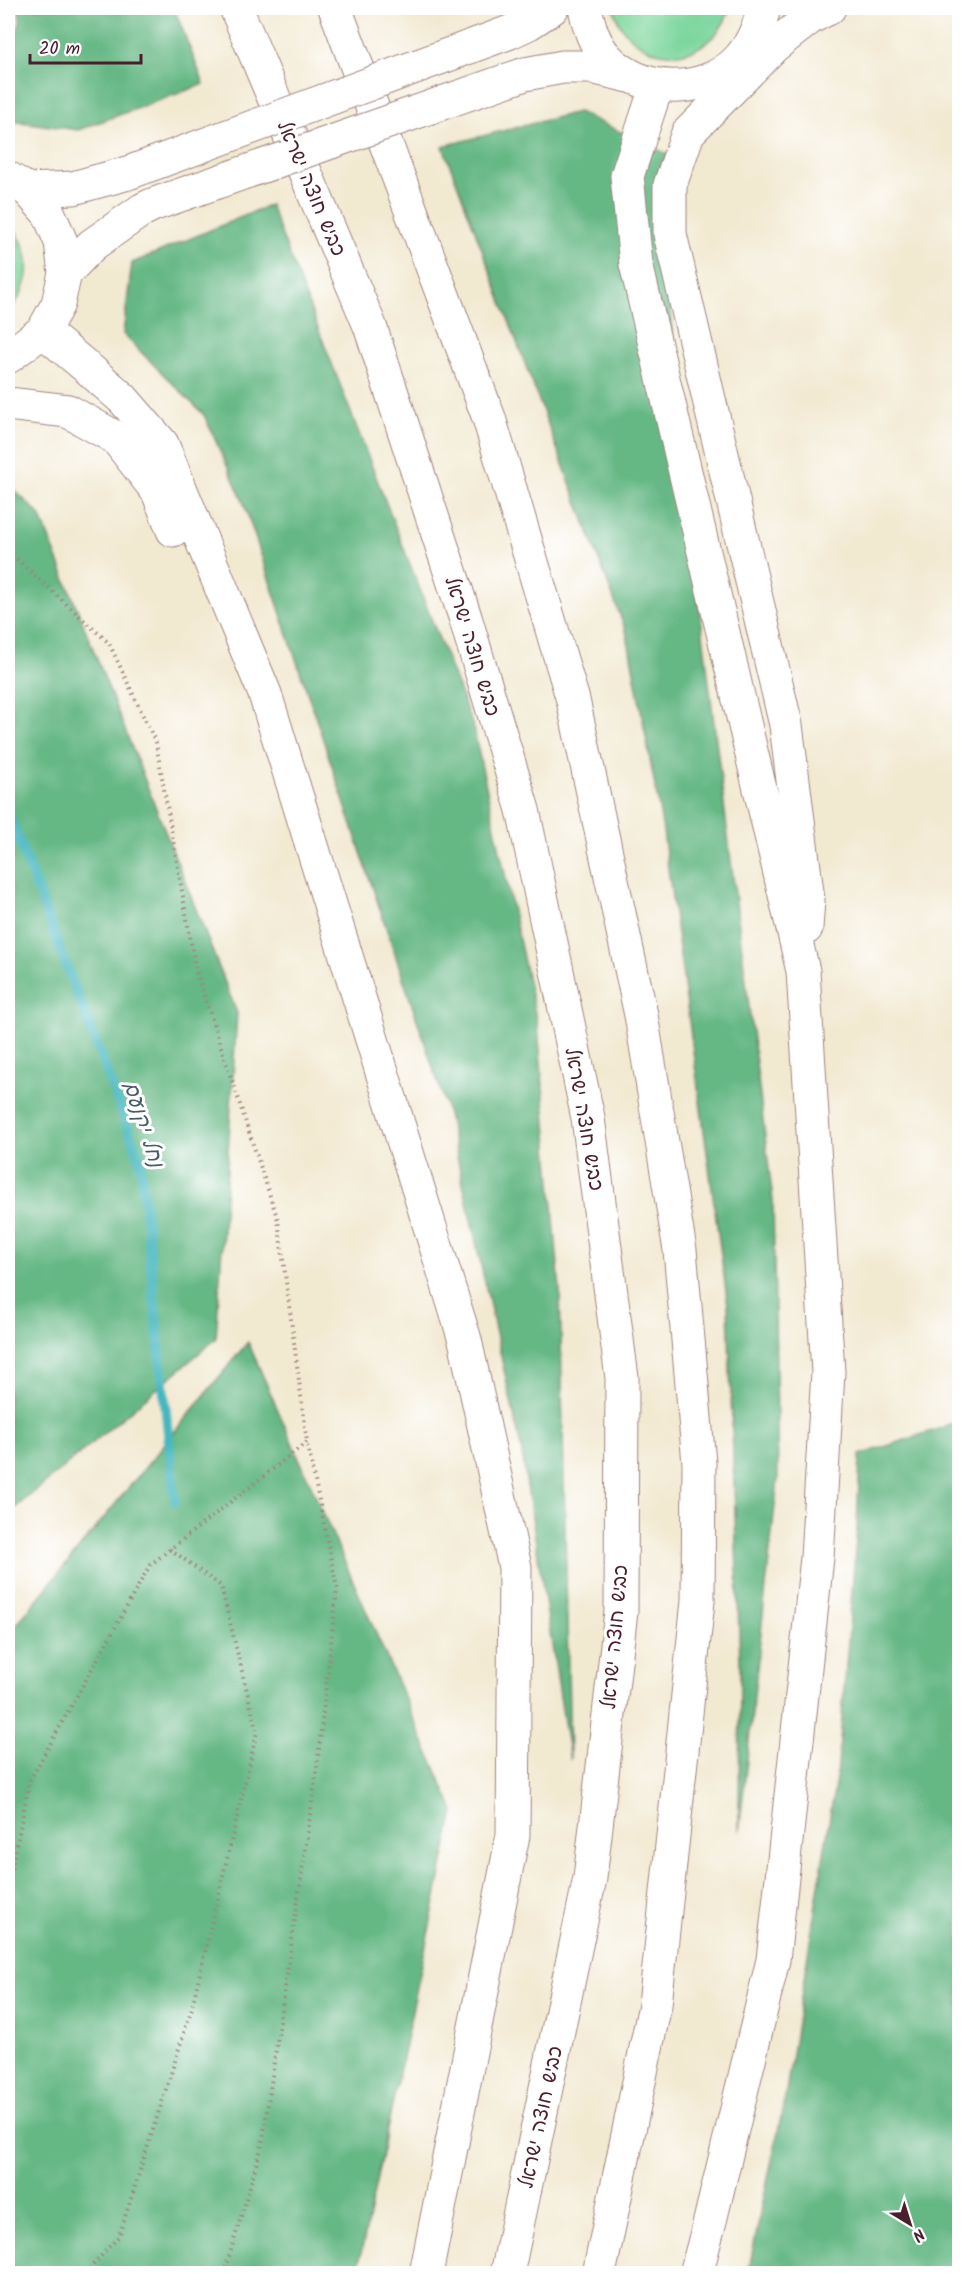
<svg xmlns="http://www.w3.org/2000/svg" width="967" height="2281" viewBox="0 0 967 2281" font-family="Kalam,'Playpen Sans Hebrew',sans-serif">
  <style>
    .green { fill: #7cd69c; stroke: #637a64; stroke-width: 1.5 }
    .forest { fill: #65b784; stroke: #586b58; stroke-width: 1.5 }
    .lines { fill: none; stroke-linecap: round; stroke-linejoin: round }
    .stream { stroke: #47b7bf; stroke-width: 10 }
    .primary-casing { stroke: #9e847e; stroke-width: 35 }
    .motorway-casing { stroke: #9e847e; stroke-width: 35 }
    .path { stroke: #9e847e; stroke-width: 4; stroke-dasharray: 1.5 4.5; stroke-linecap: butt }
    .primary { stroke: #fff; stroke-width: 33 }
    .motorway { stroke: #fff; stroke-width: 33 }
    .primary-bridge-casing { stroke: #9e847e; stroke-width: 35; stroke-linecap: butt }
    .primary-bridge { stroke: #fff; stroke-width: 33 }
    .labels { text-anchor: middle; stroke-width: 6; stroke-linejoin: round; paint-order: stroke }
    .street-label { font-size: 20px; fill: #4a1f2b; stroke: #fff }
    .water-label { font-size: 21px; font-style: italic; fill: #495c66; stroke: #fff }
  </style>
  <rect width="100%" height="100%" fill="#fff"/>
  <filter id="ink" filterUnits="userSpaceOnUse"><feTurbulence type="fractalNoise" baseFrequency=".0167" numOctaves="2"/><feDisplacementMap in="SourceGraphic" scale="12" xChannelSelector="R" yChannelSelector="G"/><feConvolveMatrix kernelMatrix="1 2 1 2 8 2 1 2 1" color-interpolation-filters="sRGB"/></filter>
  <filter id="wash" filterUnits="userSpaceOnUse"><feTurbulence type="fractalNoise" baseFrequency=".008" numOctaves="4" result="noise"/><feDisplacementMap in="SourceGraphic" scale="24" xChannelSelector="R" yChannelSelector="G"/><feGaussianBlur stdDeviation="1.35" result="paint"/><feColorMatrix in="noise" values="0 0 0 0 0 0 0 0 0 0 0 0 0 0 0 0 0 1.4 0 .05"/><feComposite in="paint" operator="in"/></filter>
  <g filter="url(#wash)">
    <rect width="100%" height="100%" fill="#f2e9d1"/>
    <path class="green" d="M 614,8 L 730,8 C 716,54 665,70 629,36 C 622,29 615,18 614,8 Z
      M 8,220 C 34,252 34,281 8,314 Z"/>
    <path class="forest" d="M 19,8 L 174,8 L 204,84 L 78,130 L 8,120 L 8,54 L 20,23 Z
      M 578,112 L 667,154 L 666,233 L 679,440 L 773,1201 L 778,1478 L 739,1832 L 740,1662 L 728,1306 L 662,824 L 627,634 L 443,146 Z
      M 270,205 L 473,726 L 538,1027 L 560,1290 L 570,1760 L 521,1447 L 446,1106 L 243,501 L 204,415 L 123,334 L 132,263 Z
      M 8,484 L 40,515 L 237,1013 L 216,1339 L 8,1514 Z
      M 248,1342 L 454,1811 L 357,2273 L 8,2273 L 8,1635 Z
      M 959,1422 L 959,2273 L 748,2273 L 785,2098 L 838,1766 L 857,1528 L 860,1455 Z"/>
    <g class="lines">
      <path class="stream" d="M 8,812 L 140,1160 L 175,1501"/>
    </g>
  </g>
  <g filter="url(#ink)">
    <g class="lines">
      <defs>
        <path id="primary" d="M 585,8 C 589,26 594,44 607,58 C 641,94 702,96 737,61 C 752,46 759,27 764,8
          M 510,32 L 529,23 L 552,8
          M 525,74 L 563,67 L 591,67 L 629,76
          M 8,178 L 28,190 L 49,214 L 61,242 L 65,273 L 58,304 L 43,331 L 8,357
          M 28,190 L 73,188 L 128,173
          M 65,273 L 92,245 L 142,210"/>
        <path id="motorway" d="M 236,8 L 370,326 L 465,617 L 523,810 L 588,1118 L 622,1378 L 621,1611 L 590,1878 L 507,2274
          M 335,8 L 489,418 L 573,700 L 641,1015 L 680,1250 L 699,1463 L 698,1601 L 655,2005 L 599,2274
          M 657,85 L 627,176 L 636,264 L 803,971 L 828,1372 L 817,1558 L 773,1960 L 710,2221 L 696,2274
          M 43,331 L 90,370 L 123,399 L 162,444 L 265,694 L 465,1340 L 515,1567 L 513,1835 L 426,2274
          M 8,404 L 68,411 L 116,438 L 158,492 L 173,530
          M 806,928 L 808,900 L 786,725 L 670,234 L 670,185 L 688,133 L 774,46 L 811,17 L 829,8"/>
      </defs>
      <use href="#primary" class="primary-casing"/>
      <use href="#motorway" class="motorway-casing"/>
      <path class="path" d="M 8,551 L 109,643 L 156,743 L 196,971 L 278,1220 L 307,1442
        M 8,1886 L 30,1780 L 150,1565 L 307,1442 L 337,1588 L 316,1775 L 262,2145 L 224,2274
        M 85,2274 L 119,2236 L 191,2011 L 257,1732 L 221,1586 L 170,1549"/>
      <use href="#primary" class="primary"/>
      <use href="#motorway" class="motorway"/>
      <defs>
        <path id="primary-bridge" d="M 128,173 L 510,32
          M 142,210 L 152,205 L 525,74"/>
      </defs>
      <use href="#primary-bridge" class="primary-bridge-casing"/>
      <use href="#primary-bridge" class="primary-bridge"/>
    </g>
  </g>
  <g class="labels">
    <g class="street-label">
      <text transform="translate(312 188) rotate(67)" y="7">כביש חוצה ישראל</text>
      <text transform="translate(473 646) rotate(73)" y="7">כביש חוצה ישראל</text>
      <text transform="translate(585 1119) rotate(80)" y="7">כביש חוצה ישראל</text>
      <text transform="translate(614 1637) rotate(-85)" y="7">כביש חוצה ישראל</text>
      <text transform="translate(540 2117) rotate(-78)" y="7">כביש חוצה ישראל</text>
    </g>
    <g class="water-label">
      <text transform="translate(144 1124) rotate(72)" y="7">נחל יקנעם</text>
    </g>
  </g>
  <rect width="967" height="2281" fill="none" stroke="#fff" stroke-width="30"/>
  <g transform="translate(910 2224) rotate(142)" stroke="#ffffff" stroke-width="4.5" paint-order="stroke">
  <path d="M0-4.5L10 22L0 15L-10 22Z" fill="#4a1f2b"/>
  <text y="-9" font-size="16" font-weight="bold" text-anchor="middle" fill="#4a1f2b">N</text>
  </g>
  <path d="M30 54v9h111v-9" fill="none" stroke="#4a1f2b" stroke-width="3"/>
  <text x="39" y="54" font-size="18" fill="#4a1f2b" stroke="#ffffff" stroke-width="4.5" paint-order="stroke">20 m</text>
</svg>
